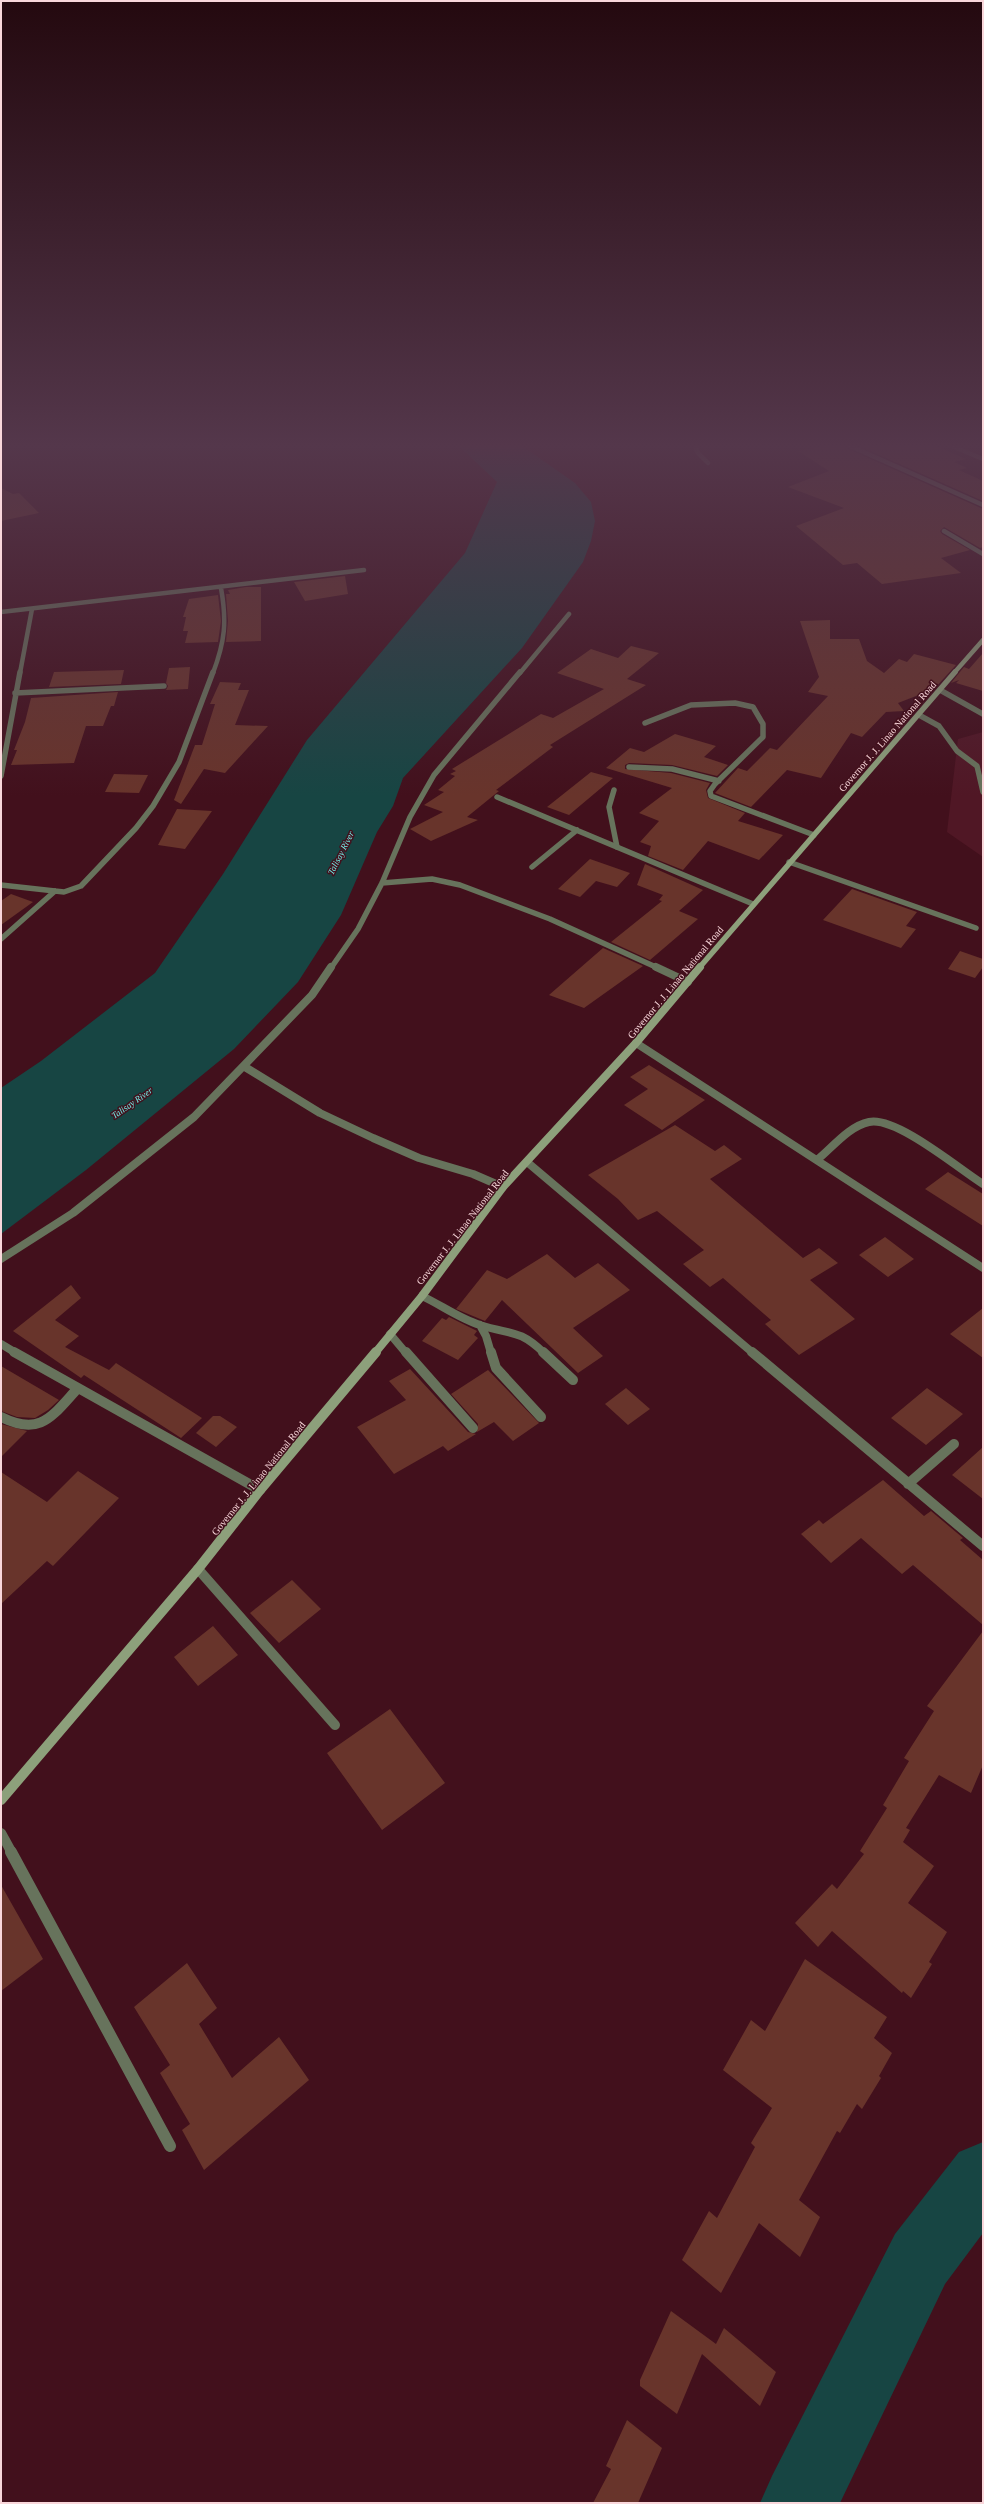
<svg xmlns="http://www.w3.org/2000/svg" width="984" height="2504" viewBox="0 0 984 2504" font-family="Georgia,serif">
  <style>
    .built { fill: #501725 }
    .water { fill: #174543 }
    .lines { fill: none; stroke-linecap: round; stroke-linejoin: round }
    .river { fill: #174543; fill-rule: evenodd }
    .building { fill: #68342b }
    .service { stroke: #67735c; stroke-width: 5.5 }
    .minor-far4 { stroke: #67735c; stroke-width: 4.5 }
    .minor-far3 { stroke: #67735c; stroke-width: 5.5 }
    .minor-far2 { stroke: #67735c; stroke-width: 8 }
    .minor-far1 { stroke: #67735c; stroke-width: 10 }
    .minor { stroke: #67735c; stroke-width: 12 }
    .secondary-far3 { stroke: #8da07b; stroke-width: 4.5 }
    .secondary-far2 { stroke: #8da07b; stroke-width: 5.5 }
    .secondary-far1 { stroke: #8da07b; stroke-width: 8 }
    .secondary { stroke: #8da07b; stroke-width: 10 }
    .labels { text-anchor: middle; stroke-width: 3; stroke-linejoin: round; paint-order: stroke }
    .far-water-label { font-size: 9px; font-style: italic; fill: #72f1ea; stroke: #42101c }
    .street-label { font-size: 10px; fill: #f9d7db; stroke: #42101c }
  </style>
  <rect width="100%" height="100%" fill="#42101c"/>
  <path class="built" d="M 983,732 L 983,857 L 947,832 L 958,739 Z"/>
  <path class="water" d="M 459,446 L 522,446 L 575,483 L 591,502 L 595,521 L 591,541 L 583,562 L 522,648 L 403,778 L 393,806 L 377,832 L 341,915 L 298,982 L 234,1049 L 86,1170 L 1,1234 L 1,1088 L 41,1061 L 155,973 L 223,874 L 307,740 L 465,553 L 497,482 Z"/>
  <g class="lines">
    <path class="river" d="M 983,2142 L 983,2233 L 945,2284 L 840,2503 L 760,2503 L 772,2476 L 895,2234 L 959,2152 Z"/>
  </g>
  <path class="building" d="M 824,446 L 846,446 L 848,449 L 983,509 L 983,547 L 980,548 L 944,527 L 940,531 L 942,534 L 970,550 L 941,558 L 961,573 L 882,584 L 857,563 L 843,565 L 796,526 L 844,508 L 788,487 L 829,471 L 798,451 Z
    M 859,446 L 936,446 L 966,459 L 954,462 L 967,468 L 959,470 L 983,481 L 983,501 Z
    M 1,488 L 13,494 L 19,493 L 39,513 L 1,521 Z
    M 345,576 L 348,594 L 305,601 L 294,582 Z
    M 246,587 L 261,587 L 261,641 L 226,642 L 228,621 L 226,594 L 230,594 L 228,590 Z
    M 218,595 L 221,621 L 218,642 L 185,643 L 188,631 L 183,631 L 186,617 L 183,617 L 189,599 Z
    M 830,620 L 830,639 L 859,639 L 867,661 L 884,673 L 899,659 L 907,662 L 914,654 L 956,665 L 934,689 L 898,703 L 904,711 L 886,712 L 862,737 L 851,733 L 821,778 L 787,770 L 751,807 L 715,793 L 738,768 L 747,771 L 770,748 L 777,750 L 828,696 L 808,692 L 819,677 L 800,621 Z
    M 631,646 L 659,653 L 627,679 L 646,685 L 550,745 L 553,747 L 496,790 L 499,791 L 467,817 L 478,820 L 431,841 L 410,829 L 443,812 L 424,805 L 444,792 L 438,790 L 455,776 L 450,774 L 456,771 L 452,769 L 541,714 L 553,718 L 604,689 L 557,673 L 591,649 L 618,658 Z
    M 983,653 L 983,691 L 956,683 L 959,680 L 951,683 L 964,667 L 969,669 Z
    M 190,667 L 188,689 L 166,690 L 168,686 L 166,683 L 169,668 Z
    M 124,670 L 121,684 L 49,687 L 54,672 Z
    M 220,682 L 241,683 L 238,690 L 249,690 L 235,725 L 268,726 L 225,773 L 204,769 L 181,804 L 174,800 L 195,745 L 202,745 L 215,704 L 210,704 Z
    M 118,692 L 114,706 L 111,706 L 103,726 L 86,726 L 74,763 L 11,765 L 17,750 L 14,750 L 25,722 L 31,698 Z
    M 675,734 L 716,746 L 704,757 L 728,765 L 717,776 L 672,765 L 629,763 L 625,765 L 625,769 L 671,773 L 710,783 L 706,790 L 708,798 L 745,813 L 738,821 L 783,835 L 759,860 L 708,841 L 683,870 L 648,856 L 651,846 L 640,842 L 659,821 L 639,813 L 672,788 L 606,768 L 630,748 L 644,752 Z
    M 591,772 L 613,778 L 569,815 L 547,807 Z
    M 114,774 L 148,775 L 139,793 L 105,792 Z
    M 177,809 L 212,811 L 185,849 L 158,845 Z
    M 590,859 L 630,873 L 617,887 L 596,881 L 580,897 L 558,889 Z
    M 645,864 L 703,890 L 679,911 L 698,919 L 650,960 L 611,942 L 662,901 L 659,900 L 663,895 L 637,885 Z
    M 852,889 L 917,912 L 906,926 L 916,929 L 901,948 L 823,920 Z
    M 11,894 L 33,902 L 1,925 L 1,901 Z
    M 603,948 L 643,966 L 584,1008 L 549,995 Z
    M 960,951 L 983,959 L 983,967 L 975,978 L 948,969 Z
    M 649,1065 L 705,1100 L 662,1130 L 624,1105 L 648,1089 L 630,1077 Z
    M 675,1125 L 715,1151 L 724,1145 L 742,1159 L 710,1179 L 803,1258 L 819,1248 L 838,1263 L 810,1280 L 855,1319 L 799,1355 L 765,1324 L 771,1320 L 723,1278 L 710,1287 L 683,1264 L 704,1250 L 657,1211 L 638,1220 L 618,1199 L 588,1175 Z
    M 948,1172 L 983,1194 L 983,1226 L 925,1189 Z
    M 885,1237 L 914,1259 L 888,1277 L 859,1255 Z
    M 547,1254 L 575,1278 L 598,1263 L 630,1290 L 573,1328 L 603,1356 L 578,1373 L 502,1300 L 485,1321 L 456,1309 L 487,1270 L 507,1279 Z
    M 71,1285 L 81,1298 L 55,1320 L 79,1336 L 65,1347 L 109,1370 L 116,1363 L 202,1418 L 181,1438 L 84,1375 L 81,1378 L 13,1331 Z
    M 983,1308 L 983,1358 L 950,1334 Z
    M 449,1317 L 477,1331 L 474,1335 L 478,1338 L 458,1360 L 422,1341 L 442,1318 L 446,1320 Z
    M 1,1366 L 59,1400 L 48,1410 L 35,1418 L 17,1417 L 1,1411 Z
    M 410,1369 L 468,1432 L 476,1434 L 448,1451 L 443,1446 L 394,1474 L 357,1427 L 406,1400 L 389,1381 Z
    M 488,1370 L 539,1423 L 513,1441 L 494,1422 L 477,1432 L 478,1424 L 451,1394 Z
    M 626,1388 L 650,1409 L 628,1425 L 605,1404 Z
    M 927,1388 L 963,1414 L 926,1445 L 891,1418 Z
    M 213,1416 L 220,1416 L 237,1427 L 216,1447 L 196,1433 Z
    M 1,1424 L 27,1431 L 1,1457 Z
    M 983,1447 L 983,1499 L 952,1475 Z
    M 78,1471 L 119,1498 L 53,1566 L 47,1561 L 1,1604 L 1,1472 L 47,1502 Z
    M 883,1480 L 924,1516 L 931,1511 L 963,1538 L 960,1540 L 983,1560 L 983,1625 L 913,1565 L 902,1574 L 861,1538 L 831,1563 L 801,1534 L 819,1520 L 823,1524 Z
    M 292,1580 L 321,1609 L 279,1643 L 250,1613 Z
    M 213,1626 L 238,1655 L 198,1686 L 174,1657 Z
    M 983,1631 L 983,1765 L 971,1793 L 939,1775 L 906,1828 L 910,1830 L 903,1842 L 934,1866 L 908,1903 L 947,1932 L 929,1962 L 932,1964 L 911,1998 L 903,1991 L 902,1993 L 832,1931 L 818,1947 L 795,1923 L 832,1884 L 837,1889 L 864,1854 L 860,1851 L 887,1808 L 883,1805 L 909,1761 L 904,1758 L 934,1711 L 927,1706 Z
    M 390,1709 L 445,1783 L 382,1830 L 327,1753 Z
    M 1,1885 L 43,1959 L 1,1991 Z
    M 805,1959 L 887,2017 L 874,2038 L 892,2053 L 879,2076 L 881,2078 L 862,2109 L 857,2104 L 840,2133 L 837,2131 L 799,2200 L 820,2217 L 800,2257 L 759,2223 L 721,2293 L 682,2260 L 709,2211 L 717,2218 L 755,2147 L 751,2143 L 772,2108 L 723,2070 L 751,2020 L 765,2031 Z
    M 187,1963 L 217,2008 L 199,2024 L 232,2078 L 279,2037 L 309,2080 L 204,2170 L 182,2130 L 190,2124 L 160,2073 L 170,2065 L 134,2007 Z
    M 671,2311 L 716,2344 L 724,2328 L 776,2372 L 760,2406 L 702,2354 L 677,2414 L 640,2386 L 640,2380 Z
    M 627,2420 L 662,2448 L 638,2503 L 593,2503 L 611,2469 L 606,2466 Z"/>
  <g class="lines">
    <path class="service" d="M 919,715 L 939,726 L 957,751 L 977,766 L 983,792
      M 614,790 L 609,807 L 617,847"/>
    <path class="minor-far4" d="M 695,446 L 698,453 L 708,463
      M 850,446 L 983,505
      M 952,446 L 983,459
      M 944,531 L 983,554
      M 1,612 L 364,570
      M 20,673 L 32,609
      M 213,673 C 225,641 227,622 221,588
      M 520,673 L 569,614"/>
    <path class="minor-far3" d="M 940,690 L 983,714
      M 15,693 L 164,686
      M 645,723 L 691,705 L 735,703 L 753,707 L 763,724 L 763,737 L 715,784 L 710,791 L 711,796 L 814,835
      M 629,767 L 672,769 L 719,781
      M 1,776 L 20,672
      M 497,797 L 753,904
      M 789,862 L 976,928
      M 532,867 L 577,830
      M 382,883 L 432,879 L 460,885 L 550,919 L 658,968
      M 1,885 L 64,892 L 81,886 L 136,828 L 153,806 L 179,762 L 213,672
      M 1,939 L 55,891
      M 331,968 L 358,929 L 382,883 L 410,817 L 434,775 L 520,672"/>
    <path class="minor-far2" d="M 656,967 L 688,982
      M 636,1043 L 983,1268
      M 245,1067 L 320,1113 L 373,1138 L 419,1158 L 473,1174 L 503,1187
      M 817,1160 C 832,1148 849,1126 869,1122 C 896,1116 959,1169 983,1184
      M 527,1162 L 753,1353
      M 1,1259 L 73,1213 L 194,1117 L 312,995 L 331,967
      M 422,1296 C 441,1305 460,1319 480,1325 C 510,1335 518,1328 544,1353
      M 480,1325 L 486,1336 L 491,1353
      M 390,1334 L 406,1353
      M 1,1344 L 16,1353"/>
    <path class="minor-far1" d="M 14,1352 L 260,1490
      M 406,1352 L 473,1428
      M 491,1352 L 496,1368 L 541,1417
      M 543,1352 L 573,1380
      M 752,1352 L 983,1546
      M 1,1417 C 41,1437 52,1416 78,1388
      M 908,1484 L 954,1444
      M 198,1569 L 335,1725
      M 1,1833 L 12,1853"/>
    <path class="minor" d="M 11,1852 L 170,2146"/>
    <path class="secondary-far3" d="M 954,673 L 983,640"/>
    <path class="secondary-far2" d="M 699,968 L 955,672"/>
    <path class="secondary-far1" d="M 375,1353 L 422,1296 L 503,1187 L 636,1043 L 700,967"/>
    <path class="secondary" d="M 1,1800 L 198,1569 L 260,1490 L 376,1352"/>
  </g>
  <linearGradient id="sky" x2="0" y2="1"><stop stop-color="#24090f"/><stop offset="0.56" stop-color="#54374b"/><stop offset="1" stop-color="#54374b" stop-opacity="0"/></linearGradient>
  <rect width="984" height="796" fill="url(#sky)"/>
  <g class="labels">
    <g class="far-water-label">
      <text transform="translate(341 853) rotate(-63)" y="3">Talisay River</text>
      <text transform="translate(132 1103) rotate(-35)" y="3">Talisay River</text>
    </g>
    <g class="street-label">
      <text transform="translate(887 736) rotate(-49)" y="4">Governor J. J. Linao National Road</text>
      <text transform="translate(675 982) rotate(-50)" y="4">Governor J. J. Linao National Road</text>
      <text transform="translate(462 1227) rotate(-52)" y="4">Governor J. J. Linao National Road</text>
      <text transform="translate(258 1478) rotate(-51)" y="4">Governor J. J. Linao National Road</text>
    </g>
  </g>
  <rect width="984" height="2504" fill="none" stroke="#f9d7db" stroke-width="4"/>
</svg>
